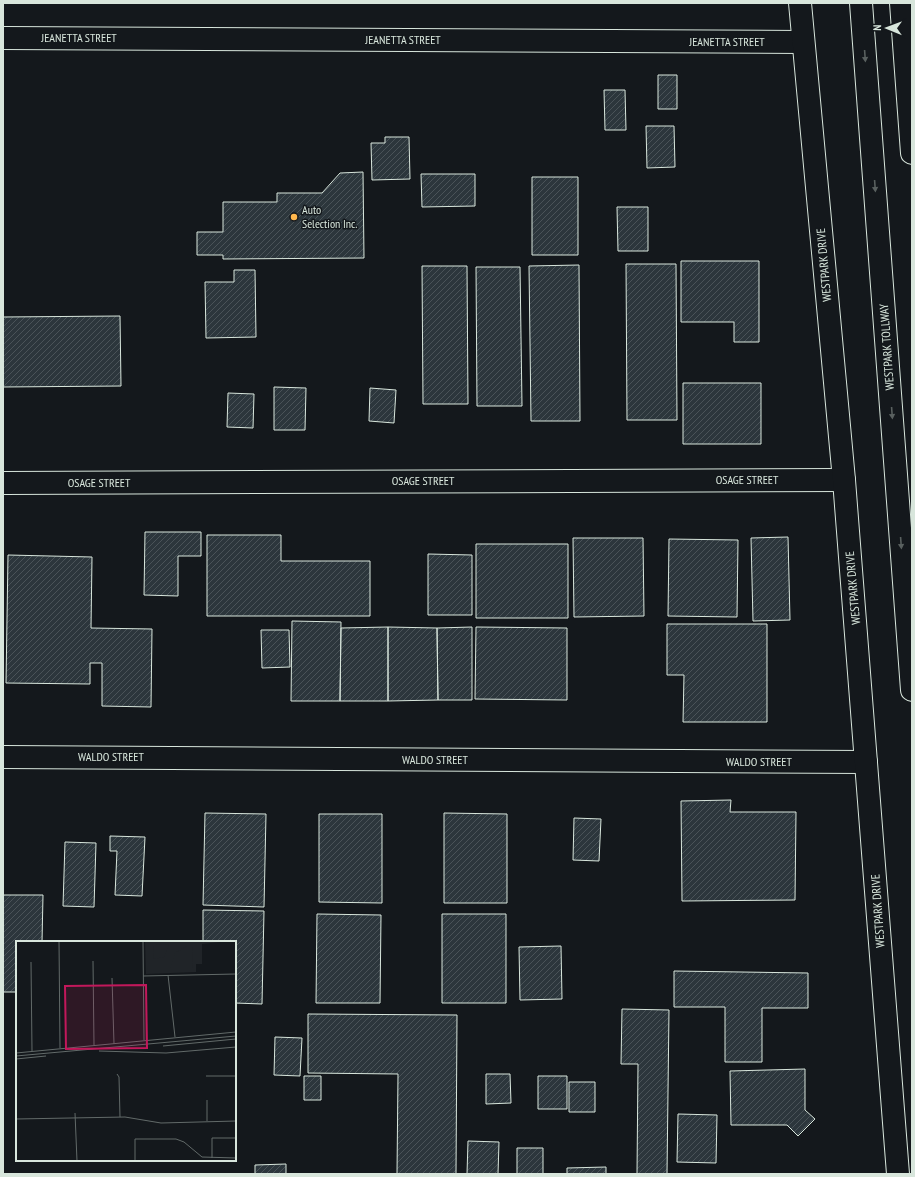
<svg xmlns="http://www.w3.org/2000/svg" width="915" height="1177" viewBox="0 0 915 1177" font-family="'PT Sans Narrow',sans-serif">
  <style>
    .building { fill: url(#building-hatch); stroke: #d8e6dc }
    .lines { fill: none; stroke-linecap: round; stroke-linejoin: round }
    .minor-casing { stroke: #d8e6dc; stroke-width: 24 }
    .major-casing { stroke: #d8e6dc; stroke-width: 24 }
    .highway-casing { stroke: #d8e6dc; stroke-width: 24 }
    .minor { stroke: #14181c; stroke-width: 22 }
    .major { stroke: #14181c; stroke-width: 22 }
    .highway { stroke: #14181c; stroke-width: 22 }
    .oneway { fill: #59605f }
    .poi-dot { fill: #ffb74d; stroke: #14181c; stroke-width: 1.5 }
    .labels { text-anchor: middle; stroke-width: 3; stroke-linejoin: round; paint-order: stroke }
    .street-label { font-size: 12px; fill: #d8e6dc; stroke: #14181c }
    .poi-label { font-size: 12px; fill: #d8e6dc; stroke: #14181c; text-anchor: start }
    .inset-road { fill: none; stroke: #626a69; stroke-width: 1 }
    .view { fill: #c2185b; fill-opacity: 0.15; stroke: #c2185b; stroke-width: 2 }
    .inset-edge { fill: none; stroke: #d8e6dc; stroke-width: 2 }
  </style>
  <defs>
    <pattern id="building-hatch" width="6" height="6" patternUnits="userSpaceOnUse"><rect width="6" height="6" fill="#2c363c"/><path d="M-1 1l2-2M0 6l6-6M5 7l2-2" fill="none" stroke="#4a5358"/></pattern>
  </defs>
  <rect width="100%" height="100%" fill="#14181c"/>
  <path class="building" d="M 658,75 L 677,75 L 677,109 L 658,109 Z
    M 604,90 L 625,90 L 626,130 L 605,130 Z
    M 646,126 L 674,126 L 675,167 L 647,168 Z
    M 385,137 L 409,137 L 410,179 L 372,180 L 371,143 L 385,143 Z
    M 363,172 L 364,258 L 223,259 L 223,255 L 197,255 L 197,232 L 223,232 L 223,202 L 277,202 L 277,193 L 322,193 L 340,173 Z
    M 421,174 L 475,174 L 475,206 L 422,207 Z
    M 532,177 L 578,177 L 578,255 L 532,255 Z
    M 617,207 L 648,207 L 648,251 L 618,251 Z
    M 681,261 L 759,261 L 759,342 L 734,342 L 734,322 L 681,322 Z
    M 626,264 L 676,264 L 677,420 L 627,420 Z
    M 579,265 L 580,421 L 531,421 L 529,266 Z
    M 422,266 L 467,266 L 468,404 L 423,404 Z
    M 476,267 L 520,267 L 522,406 L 477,406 Z
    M 234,270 L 255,270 L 256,337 L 206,338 L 205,282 L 234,282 Z
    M 120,316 L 121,386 L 3,387 L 3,317 Z
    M 683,383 L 761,383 L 761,444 L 683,444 Z
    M 274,387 L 306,388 L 305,430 L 274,430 Z
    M 370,388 L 396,390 L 394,423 L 369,421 Z
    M 228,393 L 254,394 L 253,428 L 227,427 Z
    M 145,532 L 201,532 L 201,556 L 178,556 L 178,596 L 144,595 Z
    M 207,535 L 281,535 L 281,561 L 370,561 L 370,616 L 207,616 Z
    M 788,537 L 790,620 L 753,621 L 751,538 Z
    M 573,538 L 643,538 L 644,616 L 574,617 Z
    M 669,539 L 738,540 L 737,617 L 668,616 Z
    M 476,544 L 568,544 L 568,618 L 476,618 Z
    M 428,554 L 472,555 L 472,615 L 428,615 Z
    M 8,555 L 92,557 L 91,628 L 152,629 L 151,707 L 102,706 L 102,663 L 90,663 L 90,684 L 6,683 Z
    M 292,621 L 341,622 L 340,701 L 291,701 Z
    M 667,624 L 767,624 L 767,722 L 683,722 L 684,675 L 667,675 Z
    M 388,627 L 388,701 L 340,701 L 341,628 Z
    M 388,627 L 437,628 L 438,700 L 388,701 Z
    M 472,627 L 472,700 L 438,700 L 437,628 Z
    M 476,627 L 567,628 L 567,700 L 475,699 Z
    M 261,630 L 289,630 L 290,667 L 262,668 Z
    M 731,800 L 730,812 L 796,812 L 795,900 L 682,901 L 681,801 Z
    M 205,813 L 266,814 L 264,907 L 203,905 Z
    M 444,813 L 507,814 L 507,903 L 444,903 Z
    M 319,814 L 382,814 L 382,903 L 319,902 Z
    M 574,818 L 601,819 L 599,861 L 573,860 Z
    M 110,836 L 145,837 L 142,896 L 115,895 L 117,851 L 110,851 Z
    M 65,842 L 96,843 L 94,907 L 63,906 Z
    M 3,895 L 43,895 L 42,942 L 17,942 L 17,992 L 3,992 Z
    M 203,910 L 264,911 L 262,1004 L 235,1003 L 235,942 L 203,942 Z
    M 317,914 L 381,915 L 380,1003 L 316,1003 Z
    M 442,914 L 506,914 L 506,1003 L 442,1003 Z
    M 561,946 L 562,999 L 520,1000 L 519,947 Z
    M 674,971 L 808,973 L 808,1008 L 762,1008 L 762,1062 L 725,1062 L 725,1007 L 674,1007 Z
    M 622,1009 L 669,1010 L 667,1174 L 637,1174 L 638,1064 L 621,1064 Z
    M 308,1014 L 457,1015 L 456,1174 L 397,1174 L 398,1074 L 308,1073 Z
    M 275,1037 L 302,1038 L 300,1076 L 274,1075 Z
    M 805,1069 L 805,1110 L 815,1119 L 798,1136 L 787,1125 L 731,1125 L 730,1071 Z
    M 486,1074 L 510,1074 L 511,1103 L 486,1104 Z
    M 304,1076 L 321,1076 L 321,1100 L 304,1100 Z
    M 538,1076 L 567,1076 L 567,1109 L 538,1109 Z
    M 569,1082 L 595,1082 L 595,1112 L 569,1112 Z
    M 678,1114 L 717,1115 L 716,1163 L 677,1162 Z
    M 468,1141 L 499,1142 L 498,1174 L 467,1174 Z
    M 517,1148 L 543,1148 L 543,1174 L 517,1174 Z
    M 286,1164 L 286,1174 L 255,1174 L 255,1165 Z
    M 606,1167 L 606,1174 L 567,1174 L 567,1168 Z"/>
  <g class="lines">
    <defs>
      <path id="minor" d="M 3,38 L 803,42
        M 3,483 L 844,480
        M 3,757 L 866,762"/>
      <path id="major" d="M 800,3 L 844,480 L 898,1174"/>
      <path id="highway" d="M 861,3 L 912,690
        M 901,3 L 912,153"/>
    </defs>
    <use href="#minor" class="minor-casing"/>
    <use href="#major" class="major-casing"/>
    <use href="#highway" class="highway-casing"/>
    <use href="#minor" class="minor"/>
    <use href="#major" class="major"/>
    <use href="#highway" class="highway"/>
  </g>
  <defs><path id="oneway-solid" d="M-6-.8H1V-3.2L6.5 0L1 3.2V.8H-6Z"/></defs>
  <g class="oneway">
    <use href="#oneway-solid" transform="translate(865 56) rotate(86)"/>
    <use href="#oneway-solid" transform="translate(875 186) rotate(86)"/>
    <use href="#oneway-solid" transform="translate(892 413) rotate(86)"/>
    <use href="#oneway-solid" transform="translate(901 543) rotate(86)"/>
  </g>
  <circle class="poi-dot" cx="294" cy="217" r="4"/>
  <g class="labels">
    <g class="street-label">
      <text x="79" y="42">JEANETTA STREET</text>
      <text x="403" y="44">JEANETTA STREET</text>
      <text x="727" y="46">JEANETTA STREET</text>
      <text transform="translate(824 265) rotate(-95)" y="4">WESTPARK DRIVE</text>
      <text transform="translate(887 347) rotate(-94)" y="4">WESTPARK TOLLWAY</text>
      <text x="747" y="484">OSAGE STREET</text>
      <text x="423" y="485">OSAGE STREET</text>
      <text x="99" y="487">OSAGE STREET</text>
      <text transform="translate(853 588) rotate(-95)" y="4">WESTPARK DRIVE</text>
      <text x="111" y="761">WALDO STREET</text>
      <text x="435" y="764">WALDO STREET</text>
      <text x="759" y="766">WALDO STREET</text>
      <text transform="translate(878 911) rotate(-94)" y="4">WESTPARK DRIVE</text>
    </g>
    <g class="poi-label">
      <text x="302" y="214">Auto<tspan x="302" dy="14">Selection Inc.</tspan></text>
    </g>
  </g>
  <g transform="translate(16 941)">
    <rect width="220" height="220" fill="#14181c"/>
    <path d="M 129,0 L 205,0 L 205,1 L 186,3 L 186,23 L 180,23 L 180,31 L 130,33 Z" fill="#202428"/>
    <path d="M 140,3 L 153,4 L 148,16 L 138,18 L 137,5 ZM 171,5 L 176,5 L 177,27 L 154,27 L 159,12 Z" fill="#202428"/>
    <path class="inset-road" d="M 43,0 L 44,107M 127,0 L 128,99M 77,20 L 78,104M 15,21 L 16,110M 152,34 L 159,96M 127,35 L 220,33M 96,37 L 98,103M 147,105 L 220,98M 83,110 L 150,112 L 220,106M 0,112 L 220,91M 0,115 L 220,95M 0,118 L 30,115M 101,133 L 103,136 L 104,176M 190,135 L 220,135M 191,159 L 191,180M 59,172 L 61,220M 0,178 L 109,176 L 145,182 L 220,180M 196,217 L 196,197 L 220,197M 119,220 L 119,198 L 160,198 L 168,201 L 186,216 L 220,217"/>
    <path class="view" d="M 130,44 L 131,107 L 50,108 L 49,45 Z"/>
    <rect width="220" height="220" class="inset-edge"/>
  </g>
  <rect width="915" height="1177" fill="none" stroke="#d8e6dc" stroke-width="8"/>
  <g transform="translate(887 28) rotate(271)" stroke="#14181c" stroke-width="3" paint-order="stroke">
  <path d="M0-3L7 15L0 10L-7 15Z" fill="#d8e6dc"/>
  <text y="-6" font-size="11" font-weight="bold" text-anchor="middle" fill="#d8e6dc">N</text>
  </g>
</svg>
